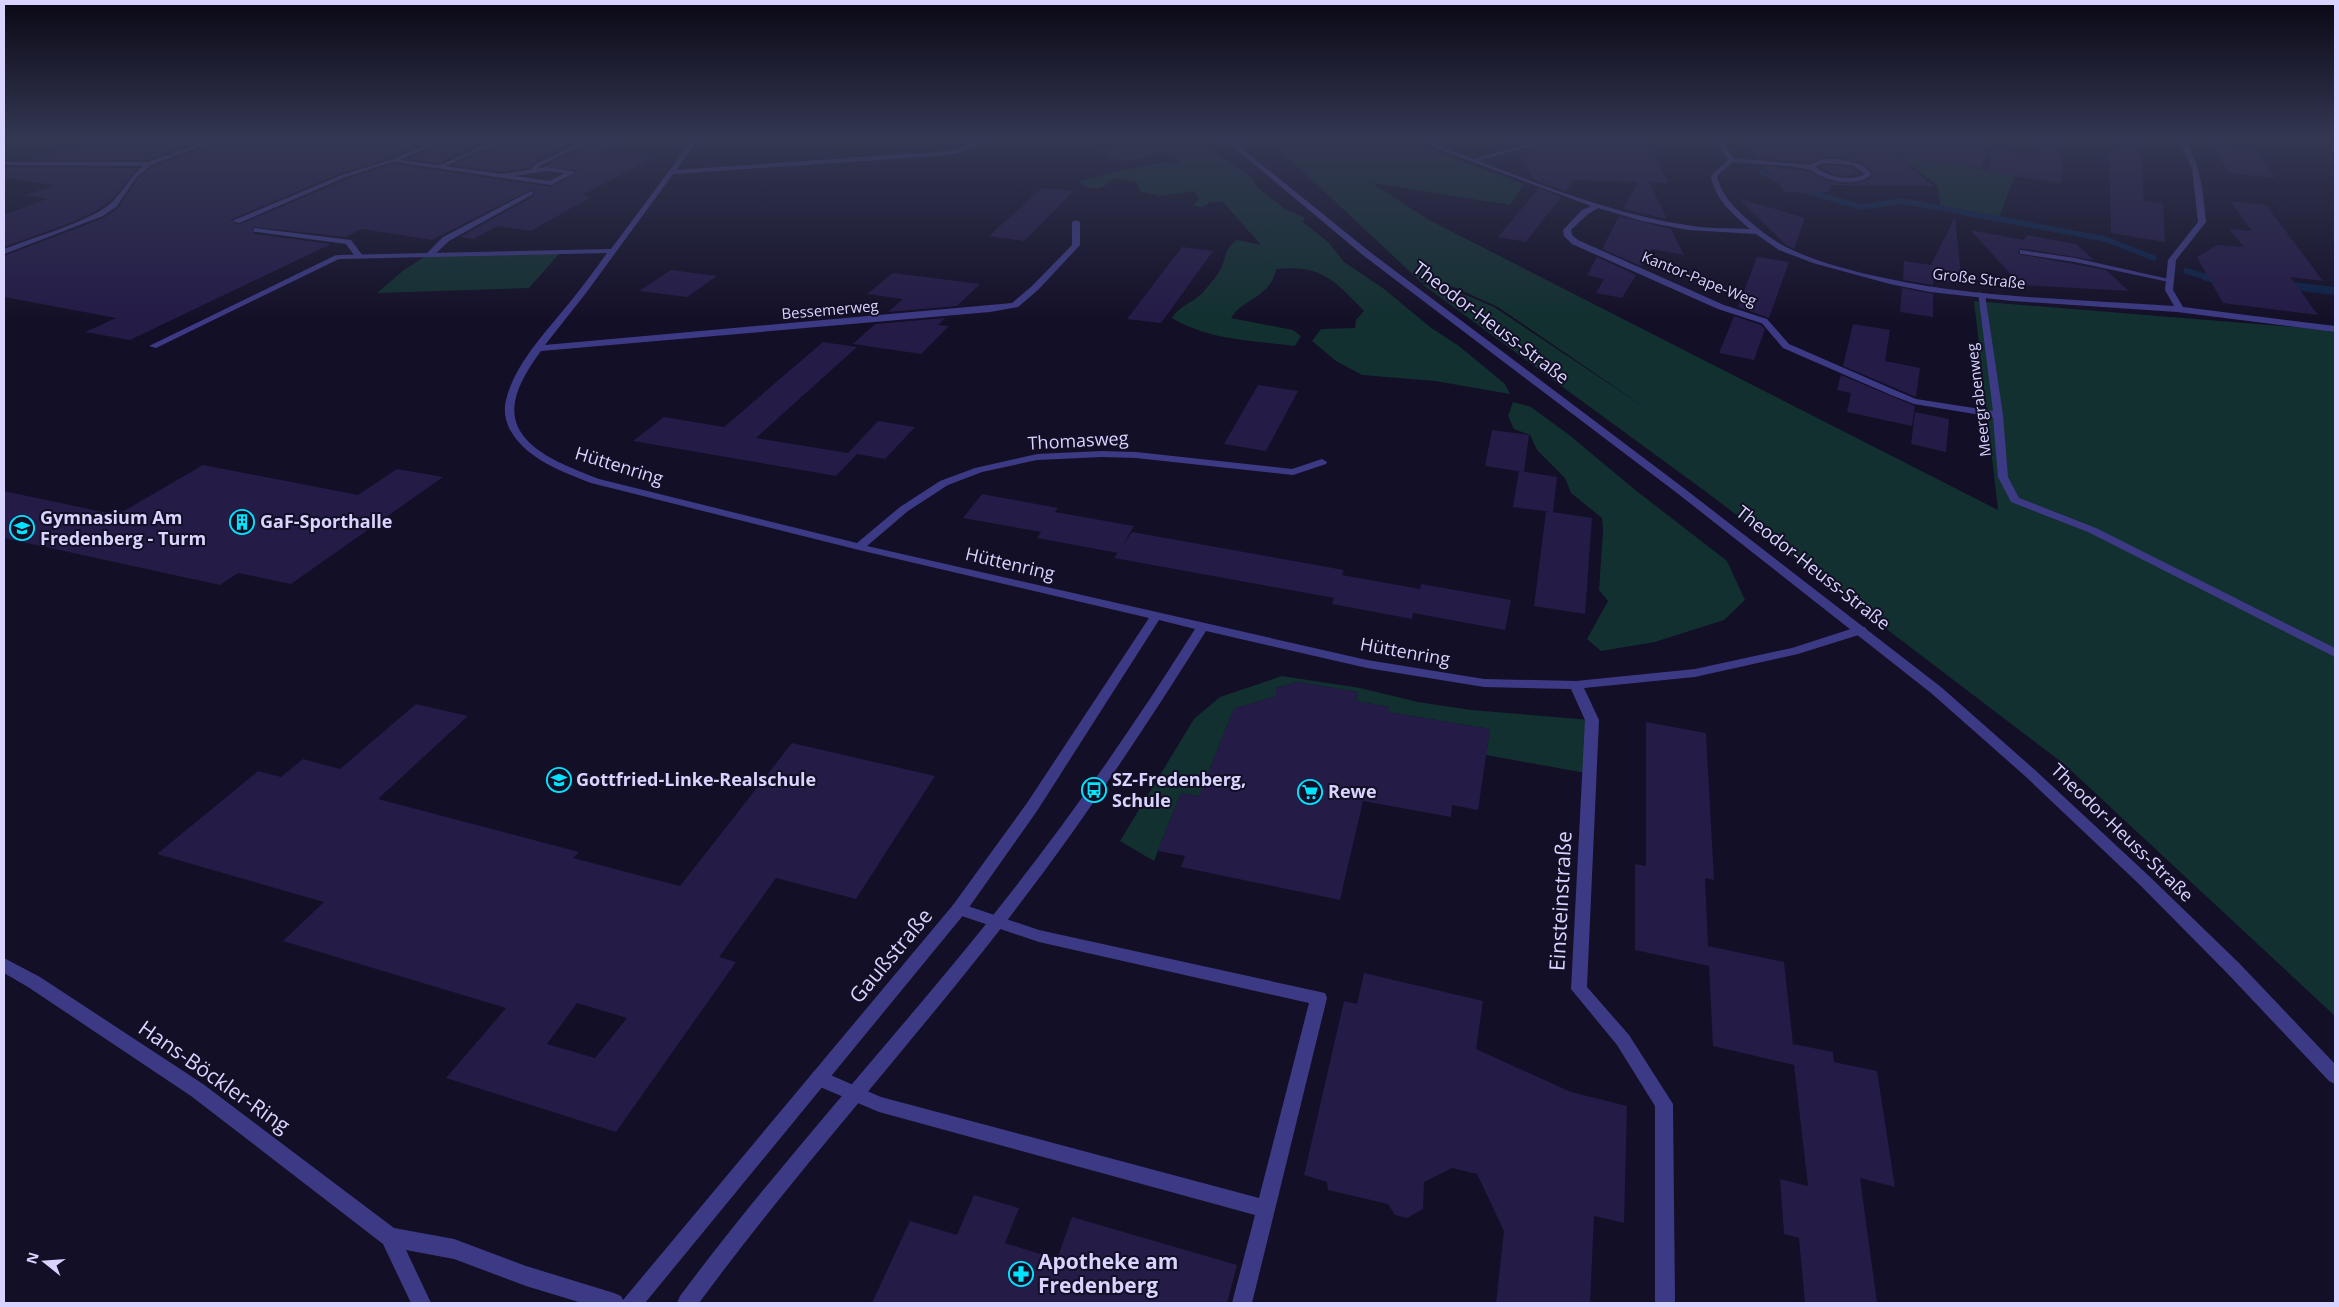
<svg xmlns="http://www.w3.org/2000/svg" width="2339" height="1307" viewBox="0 0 2339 1307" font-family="'Open Sans',sans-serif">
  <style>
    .green { fill: #12302f }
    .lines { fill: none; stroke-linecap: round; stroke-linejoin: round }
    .stream-far1 { stroke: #0c2248; stroke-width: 5.5 }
    .stream { stroke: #0c2248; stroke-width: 8 }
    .building { fill: #241b47; fill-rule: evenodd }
    .service { fill: #3d3a85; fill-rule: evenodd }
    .minor { fill: #3d3a85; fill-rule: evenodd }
    .tertiary { fill: #3d3a85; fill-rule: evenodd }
    .labels { text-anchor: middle; stroke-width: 4; stroke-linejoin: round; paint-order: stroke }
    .far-street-label { font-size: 15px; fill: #d9d4ff; stroke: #130f26 }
    .street-label { font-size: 18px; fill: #d9d4ff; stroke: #130f26 }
    .poi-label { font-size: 18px; font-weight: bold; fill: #d9d4ff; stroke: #130f26; text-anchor: start }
    .near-street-label { font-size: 21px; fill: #d9d4ff; stroke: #130f26 }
    .near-poi-label { font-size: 21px; font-weight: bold; fill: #d9d4ff; stroke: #130f26; text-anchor: start }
  </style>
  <rect width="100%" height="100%" fill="#130f26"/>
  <path class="green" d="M 1139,139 L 1200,139 L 1202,143 L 1252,178 L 1258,188 L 1285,209 L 1305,218 L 1303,222 L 1329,243 L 1344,262 L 1384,289 L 1430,327 L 1459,346 L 1505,384 L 1510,394 L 1435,381 L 1362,375 L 1336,361 L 1312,341 L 1321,329 L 1355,328 L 1356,320 L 1364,311 C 1333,280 1323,265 1276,269 C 1271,298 1244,297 1231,318 L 1293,330 L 1301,336 L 1295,346 C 1254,341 1208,340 1172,318 C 1179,305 1194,303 1204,291 C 1210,284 1219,274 1222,266 C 1228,252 1224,250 1237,240 L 1261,245 L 1223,202 L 1211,202 L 1203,207 L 1193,206 L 1199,198 L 1194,191 L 1160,196 L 1141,192 L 1136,182 C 1129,181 1120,177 1113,179 C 1109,181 1110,181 1107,184 C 1099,191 1085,189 1079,181 L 1146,165 L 1170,162 L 1181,166 L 1178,160 L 1162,151 C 1141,159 1114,168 1099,149 L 1132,143 Z
    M 1268,139 L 1399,139 L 1524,184 L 1510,205 L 1372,183 L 1427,219 L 1998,510 L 1974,301 L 2306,328 L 2335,332 L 2335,1016 L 2064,764 L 1709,494 L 1422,284 L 1449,288 L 1494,307 L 1650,411 L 1498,307 L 1454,287 L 1421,282 Z
    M 1898,156 L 2015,175 L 1999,217 L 1940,205 L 1938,186 Z
    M 560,253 L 529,288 L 377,293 L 404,270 L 427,255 Z
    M 1513,402 L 1531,407 L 1568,434 L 1634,489 L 1727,561 L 1745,600 L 1724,620 L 1655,642 L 1601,651 L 1587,639 L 1608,601 L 1599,590 L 1603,531 L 1602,518 L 1571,493 L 1565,478 L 1537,450 L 1530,435 L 1514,429 L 1508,416 Z
    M 1282,676 L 1360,688 L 1418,702 L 1471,710 L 1592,720 L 1591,774 L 1486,755 L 1490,729 L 1388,712 L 1389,707 L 1356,701 L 1358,692 L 1297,682 L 1276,688 L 1276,696 L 1234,709 L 1199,796 L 1181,793 L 1154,861 L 1120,841 L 1194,719 L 1220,697 Z"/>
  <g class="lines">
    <path class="stream-far1" d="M 1762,172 L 1785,183
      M 1798,189 L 1861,207 L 1903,201 L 2105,239 L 2154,258
      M 2186,271 L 2210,278"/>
    <path class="stream" d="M 2206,277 L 2220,281
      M 2284,285 L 2335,291"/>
  </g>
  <path class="building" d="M 94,139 L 209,139 L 148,160 L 28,160 Z
    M 223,139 L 278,139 L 278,141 L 306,144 L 316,141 L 342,144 L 357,139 L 435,139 L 391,158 L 341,173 L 230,220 L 238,225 L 347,179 L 393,164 L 551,187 L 578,172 L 576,170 L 544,166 L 583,147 L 576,143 L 536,161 L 529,168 L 503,172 L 452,165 L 508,139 L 631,139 L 604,152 L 652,158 L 582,195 L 591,197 L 531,231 L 497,226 L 474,239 L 460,237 L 534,196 L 535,192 L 532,189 L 432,240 L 362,229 L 345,237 L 253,227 L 254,234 L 331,244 L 130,340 L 85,332 L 116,318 L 4,297 L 4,256 L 104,218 L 119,207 L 137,179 L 152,167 Z
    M 448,139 L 495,139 L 439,163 L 407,159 Z
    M 1508,139 L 1645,139 L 1669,183 L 1649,182 L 1667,219 L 1623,209 L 1638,182 L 1574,180 L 1565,191 L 1534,180 L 1517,152 L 1540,146 L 1542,143 L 1538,139 L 1513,146 Z
    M 1744,139 L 1874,139 L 1881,144 L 1882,139 L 1988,139 L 1982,169 L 1896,156 L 1934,186 L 1830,185 L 1829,192 L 1785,192 L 1764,166 L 1807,171 L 1826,180 L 1847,184 L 1867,180 L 1873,176 L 1873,173 L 1862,163 L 1840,157 L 1822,157 L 1810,163 L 1758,158 L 1747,145 L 1751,145 Z
    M 2038,139 L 2061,139 L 2059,158 L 2063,159 L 2061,183 L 1988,172 L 1991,149 L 2036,155 Z
    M 2118,139 L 2139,139 L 2144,201 L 2163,204 L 2165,242 L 2111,233 L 2109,150 L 2117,151 Z
    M 2207,142 L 2252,146 L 2276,178 L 2230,173 Z
    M 1823,165 L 1851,167 L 1861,174 L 1847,176 L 1833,174 L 1819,167 Z
    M 7,167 L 138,168 L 113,198 L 99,209 L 73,222 L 4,247 L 4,215 L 47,199 L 26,195 L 55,185 L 4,178 L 4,168 Z
    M 1042,188 L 1074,191 L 1024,241 L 989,236 Z
    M 1539,188 L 1561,197 L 1526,242 L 1498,237 Z
    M 1738,198 L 1805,218 L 1794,249 L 1786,245 Z
    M 2230,201 L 2266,205 L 2323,281 L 2290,277 L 2318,315 L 2223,303 L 2197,257 L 2217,245 L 2244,247 L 2229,229 L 2252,231 Z
    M 1619,216 L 1671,229 L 1684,255 L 1651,249 L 1641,266 L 1602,249 Z
    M 1955,217 L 1962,284 L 1933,280 L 1933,285 L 1903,280 L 1904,261 L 1931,265 Z
    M 1970,230 L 2024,240 L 2027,235 L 2076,244 L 2094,260 L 2020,248 L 2018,254 L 2106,270 L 2129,291 L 2021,285 Z
    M 1182,247 L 1213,251 L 1161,323 L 1127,319 Z
    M 1597,257 L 1636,275 L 1622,298 L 1596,293 L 1604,279 L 1587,275 Z
    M 1757,257 L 1789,262 L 1769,318 L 1738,307 Z
    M 671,270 L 717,276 L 687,297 L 639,291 Z
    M 893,273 L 980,284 L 957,306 L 888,312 L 903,299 L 867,294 Z
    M 1902,288 L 1933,294 L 1933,317 L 1900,312 Z
    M 1734,316 L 1761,325 L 1765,329 L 1754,360 L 1719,353 Z
    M 945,318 L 938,325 L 949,326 L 921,354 L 853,344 L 875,324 Z
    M 1853,324 L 1890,330 L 1885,361 L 1920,368 L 1916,397 L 1843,366 Z
    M 823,342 L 857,347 L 756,438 L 848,453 L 878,421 L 915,427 L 885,459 L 857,454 L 836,476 L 633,441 L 664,417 L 724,427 Z
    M 1841,375 L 1915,406 L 1912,426 L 1847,412 L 1851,393 L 1837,390 Z
    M 1258,385 L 1298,391 L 1266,451 L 1224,444 Z
    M 1915,412 L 1949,419 L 1946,452 L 1911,444 Z
    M 1492,430 L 1529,435 L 1524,472 L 1485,466 Z
    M 203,465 L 358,495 L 397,469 L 443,477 L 291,584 L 238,573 L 220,585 L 4,538 L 4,491 L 117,515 Z
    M 1519,471 L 1557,477 L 1553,512 L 1513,507 Z
    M 982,494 L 1058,508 L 1055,512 L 1134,526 L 1118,553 L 1037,538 L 1041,532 L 963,518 Z
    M 1546,511 L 1592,518 L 1585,614 L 1534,606 Z
    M 1132,532 L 1344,570 L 1342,575 L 1420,589 L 1421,584 L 1511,600 L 1505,630 L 1413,613 L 1412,619 L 1332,604 L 1334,598 L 1114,558 Z
    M 1297,682 L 1358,692 L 1356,701 L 1389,707 L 1388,712 L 1490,729 L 1478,810 L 1452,805 L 1451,817 L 1363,801 L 1340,900 L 1181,867 L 1185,856 L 1158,851 L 1181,793 L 1199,796 L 1234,709 L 1276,696 L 1276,688 Z
    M 416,704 L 468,716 L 378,799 L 579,852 L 573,858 L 680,886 L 792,743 L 935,776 L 856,899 L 776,878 L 719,957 L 736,962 L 616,1132 L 446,1078 L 506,1008 L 283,941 L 324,902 L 157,854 L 258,771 L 281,777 L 303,759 L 340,769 ZM 577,1003 L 627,1018 L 595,1058 L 547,1044 Z
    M 1646,722 L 1706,733 L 1714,880 L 1705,878 L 1708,946 L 1784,962 L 1793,1044 L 1833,1052 L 1834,1062 L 1877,1071 L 1895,1187 L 1860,1178 L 1877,1303 L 1805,1303 L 1799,1238 L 1784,1234 L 1780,1179 L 1808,1186 L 1794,1065 L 1713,1046 L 1709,966 L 1635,950 L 1635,864 L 1646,866 Z
    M 1364,973 L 1483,1001 L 1476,1049 L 1571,1092 L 1627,1106 L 1624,1223 L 1594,1216 L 1590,1303 L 1496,1303 L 1504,1231 L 1477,1174 L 1452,1168 L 1424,1182 L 1423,1209 L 1407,1218 L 1395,1215 L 1388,1204 L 1328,1190 L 1327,1182 L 1304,1175 L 1344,1001 L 1357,1004 Z
    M 974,1195 L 1019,1208 L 1005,1243 L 1057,1259 L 1072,1217 L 1237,1265 L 1227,1303 L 872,1303 L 910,1221 L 957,1235 Z"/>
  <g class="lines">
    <path class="service" d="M 499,139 L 506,139 L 441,168 L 436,167 Z
      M 1538,141 L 1540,144 L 1473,162 L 1470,160 Z
      M 576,145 L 581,146 L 541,165 L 534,172 L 529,171 L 537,163 Z
      M 1732,158 L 1810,165 L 1822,159 L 1840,159 L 1862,165 L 1872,174 C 1859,186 1836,183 1821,176 C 1816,174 1812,170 1807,169 C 1782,163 1755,166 1730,161 L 1730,159 ZM 1823,163 L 1852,165 L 1865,174 C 1851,182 1828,177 1815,167 Z
      M 390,160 L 395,161 L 346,177 L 239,223 L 232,221 L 342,175 Z
      M 531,191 L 533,192 L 533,194 L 449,241 L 432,257 L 425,255 L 443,237 Z
      M 254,228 L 351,240 L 363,256 L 356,258 L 346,244 L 257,232 L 254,232 Z
      M 2020,250 L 2075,258 L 2173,280 L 2169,282 L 2075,262 L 2023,254 L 2020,254 Z
      M 336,255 L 343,257 L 156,348 L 149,346 Z
      M 1978,292 L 1985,294 L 2003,415 L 2008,477 L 2019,498 L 2096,528 L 2335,648 L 2335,657 L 2088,532 L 2011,502 L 1998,477 L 1993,417 L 1914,404 L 1891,395 L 1783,348 L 1760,321 L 1767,319 L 1789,344 L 1897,391 L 1916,399 L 1993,411 Z
      M 959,903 L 1039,930 L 1325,993 L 1327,998 L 1252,1303 L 1232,1303 L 1255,1215 L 879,1112 L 813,1084 L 810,1078 L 813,1072 L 819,1070 L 881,1097 L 1259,1198 L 1309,1003 L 1039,942 L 953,913 L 951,909 L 953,905 Z"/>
    <path class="minor" d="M 213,139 L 221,139 L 151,165 L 136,178 L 117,206 L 103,216 L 4,254 L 4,249 C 32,238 88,222 110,204 C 122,193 130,177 143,166 L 7,165 L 4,163 L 5,162 L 148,162 Z
      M 439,139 L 446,139 L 400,160 L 503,174 L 547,167 L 576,172 L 551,185 L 389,161 ZM 547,171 L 565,173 L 550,181 L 514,176 Z
      M 693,139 L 699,139 L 676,170 L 950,151 C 960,148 978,138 987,139 L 975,147 L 951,155 L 673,174 L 586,293 L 545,345 L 1012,303 L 1032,286 L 1072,245 L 1072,222 L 1076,220 L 1080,222 L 1080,245 L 1038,290 L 1018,307 L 990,312 L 541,351 C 530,366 518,384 515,402 C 507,447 567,466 599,479 L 857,543 L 900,507 L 940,481 L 975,468 L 1037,454 L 1102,451 L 1136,452 L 1292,469 L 1322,459 L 1327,462 L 1326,464 L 1293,475 L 1136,458 L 1102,457 L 1037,460 L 982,472 L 948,485 L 908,511 L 867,546 L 1367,660 L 1484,679 L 1576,681 L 1695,669 L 1792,648 L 1857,627 L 1865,627 L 1867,630 L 1865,633 L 1798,654 L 1695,677 L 1584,688 L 1599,720 L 1587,987 L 1629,1035 L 1673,1104 L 1675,1303 L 1655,1303 L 1655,1106 L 1617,1045 L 1571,989 L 1585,720 L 1571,689 L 1484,687 L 1367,668 L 1206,631 C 1142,733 1076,832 1002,927 C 903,1054 794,1174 699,1303 L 677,1303 L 680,1296 C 777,1166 888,1046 990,919 C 1064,827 1132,729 1195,629 L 1159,620 L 1037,811 L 965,913 L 645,1303 L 582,1303 L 526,1286 L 454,1259 L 406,1250 L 431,1303 L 411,1303 L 383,1244 L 191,1096 L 28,987 L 4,973 L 4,958 L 40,977 L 203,1084 L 394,1228 L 454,1239 L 526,1266 L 614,1293 L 621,1296 L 623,1300 L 953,905 L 1027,803 L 1149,618 L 859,550 L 591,483 C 563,472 529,460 512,433 C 506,424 503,412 506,400 C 515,363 547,331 570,302 C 583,286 595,270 607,253 L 339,259 L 335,257 L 339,255 L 611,249 Z
      M 1412,139 L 1420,139 C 1506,170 1595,211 1686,225 C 1707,229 1729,228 1750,229 C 1733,214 1715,200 1711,176 L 1728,160 L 1718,145 L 1708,139 C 1722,138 1728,150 1735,160 L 1717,176 C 1721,195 1733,206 1747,219 C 1758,229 1770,238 1784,246 C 1809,259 1838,267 1866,274 C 1967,298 2071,299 2174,306 L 2165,290 L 2168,260 L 2198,222 L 2192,168 L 2178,139 L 2184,139 C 2201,164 2203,192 2206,222 L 2176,260 L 2173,290 L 2183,307 L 2335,326 L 2335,332 L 2177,312 L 2012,301 L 1930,292 L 1890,284 L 1813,263 L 1779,250 L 1756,234 L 1688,230 L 1642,221 L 1598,208 L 1588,214 L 1571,230 L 1572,235 L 1578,240 L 1724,305 L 1767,319 L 1768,321 L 1764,324 L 1718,309 L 1572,244 L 1564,236 L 1563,230 L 1582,210 L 1591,206 Z"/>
    <path class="tertiary" d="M 1224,139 L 1230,139 L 1370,252 L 1685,489 L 1941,687 L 2035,770 L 2149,876 L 2239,963 L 2335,1064 L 2335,1084 L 2329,1081 L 2227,973 L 2139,884 L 2025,776 L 1931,693 L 1677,493 L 1364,256 Z"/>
  </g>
  <linearGradient id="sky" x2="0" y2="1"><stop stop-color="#0a0815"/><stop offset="0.43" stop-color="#333752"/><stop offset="1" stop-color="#333752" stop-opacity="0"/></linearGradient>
  <rect width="2339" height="322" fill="url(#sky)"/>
  <defs>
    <symbol id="building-ring" viewBox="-11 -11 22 22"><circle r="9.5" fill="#130f26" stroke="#00e5ff" stroke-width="1.5"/><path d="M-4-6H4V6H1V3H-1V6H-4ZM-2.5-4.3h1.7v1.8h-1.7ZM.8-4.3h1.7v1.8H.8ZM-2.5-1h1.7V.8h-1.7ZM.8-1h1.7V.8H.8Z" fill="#00e5ff"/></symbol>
    <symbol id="school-ring" viewBox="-11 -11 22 22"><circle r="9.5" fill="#130f26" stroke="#00e5ff" stroke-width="1.5"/><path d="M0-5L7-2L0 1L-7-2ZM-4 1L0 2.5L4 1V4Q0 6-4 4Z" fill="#00e5ff"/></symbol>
    <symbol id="bus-ring" viewBox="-11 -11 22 22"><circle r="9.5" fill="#130f26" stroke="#00e5ff" stroke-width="1.5"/><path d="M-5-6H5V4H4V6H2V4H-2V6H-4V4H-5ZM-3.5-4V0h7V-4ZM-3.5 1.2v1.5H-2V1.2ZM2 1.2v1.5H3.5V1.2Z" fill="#00e5ff"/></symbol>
    <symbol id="supermarket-ring" viewBox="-11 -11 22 22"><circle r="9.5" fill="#130f26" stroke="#00e5ff" stroke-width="1.5"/><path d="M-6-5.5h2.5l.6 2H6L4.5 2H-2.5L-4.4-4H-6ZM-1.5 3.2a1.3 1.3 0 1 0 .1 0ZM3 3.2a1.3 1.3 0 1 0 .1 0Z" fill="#00e5ff"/></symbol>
    <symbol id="pharmacy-ring" viewBox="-11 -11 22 22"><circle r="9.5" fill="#130f26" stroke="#00e5ff" stroke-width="1.5"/><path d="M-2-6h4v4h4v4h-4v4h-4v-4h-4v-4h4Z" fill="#00e5ff"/></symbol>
  </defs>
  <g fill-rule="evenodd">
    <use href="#building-ring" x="228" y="508" width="28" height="28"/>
    <use href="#school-ring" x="8" y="514" width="28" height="28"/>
    <use href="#school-ring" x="545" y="766" width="28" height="28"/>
    <use href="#bus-ring" x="1080" y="776" width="28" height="28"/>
    <use href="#supermarket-ring" x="1296" y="778" width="28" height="28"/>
    <use href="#pharmacy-ring" x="1007" y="1260" width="28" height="28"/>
  </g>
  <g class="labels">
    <g class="far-street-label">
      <text transform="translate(1699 279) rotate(22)" y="5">Kantor-Pape-Weg</text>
      <text transform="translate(1979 279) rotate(6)" y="5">Große Straße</text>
      <text transform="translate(830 310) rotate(-5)" y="5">Bessemerweg</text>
      <text transform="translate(1979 400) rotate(-97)" y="5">Meergrabenweg</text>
    </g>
    <g class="street-label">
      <text transform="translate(1491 323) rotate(37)" y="6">Theodor-Heuss-Straße</text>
      <text transform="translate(1078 441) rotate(-3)" y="6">Thomasweg</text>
      <text transform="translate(619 466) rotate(17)" y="6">Hüttenring</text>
      <text transform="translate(1010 564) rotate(13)" y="6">Hüttenring</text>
      <text transform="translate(1813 568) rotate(38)" y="6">Theodor-Heuss-Straße</text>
      <text transform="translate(1405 652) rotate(10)" y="6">Hüttenring</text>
      <text transform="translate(2122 833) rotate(44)" y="6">Theodor-Heuss-Straße</text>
    </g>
    <g class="poi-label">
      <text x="40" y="524">Gymnasium Am<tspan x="40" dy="21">Fredenberg - Turm</tspan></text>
      <text x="260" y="528">GaF-Sporthalle</text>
      <text x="576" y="786">Gottfried-Linke-Realschule</text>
      <text x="1112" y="786">SZ-Fredenberg,<tspan x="1112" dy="21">Schule</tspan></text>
      <text x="1328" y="798">Rewe</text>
    </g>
    <g class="near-street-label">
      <text transform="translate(1561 901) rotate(-87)" y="7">Einsteinstraße</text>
      <text transform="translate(891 956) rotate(-50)" y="7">Gaußstraße</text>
      <text transform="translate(214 1077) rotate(35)" y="7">Hans-Böckler-Ring</text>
    </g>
    <g class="near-poi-label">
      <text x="1038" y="1269">Apotheke am<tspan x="1038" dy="24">Fredenberg</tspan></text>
    </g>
  </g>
  <rect width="2339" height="1307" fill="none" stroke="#d9d4ff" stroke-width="10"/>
  <g transform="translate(45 1262) rotate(287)" stroke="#130f26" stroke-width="4" paint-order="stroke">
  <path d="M0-4L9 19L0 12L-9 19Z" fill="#d9d4ff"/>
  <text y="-8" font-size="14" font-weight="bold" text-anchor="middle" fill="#d9d4ff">N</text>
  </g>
</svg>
